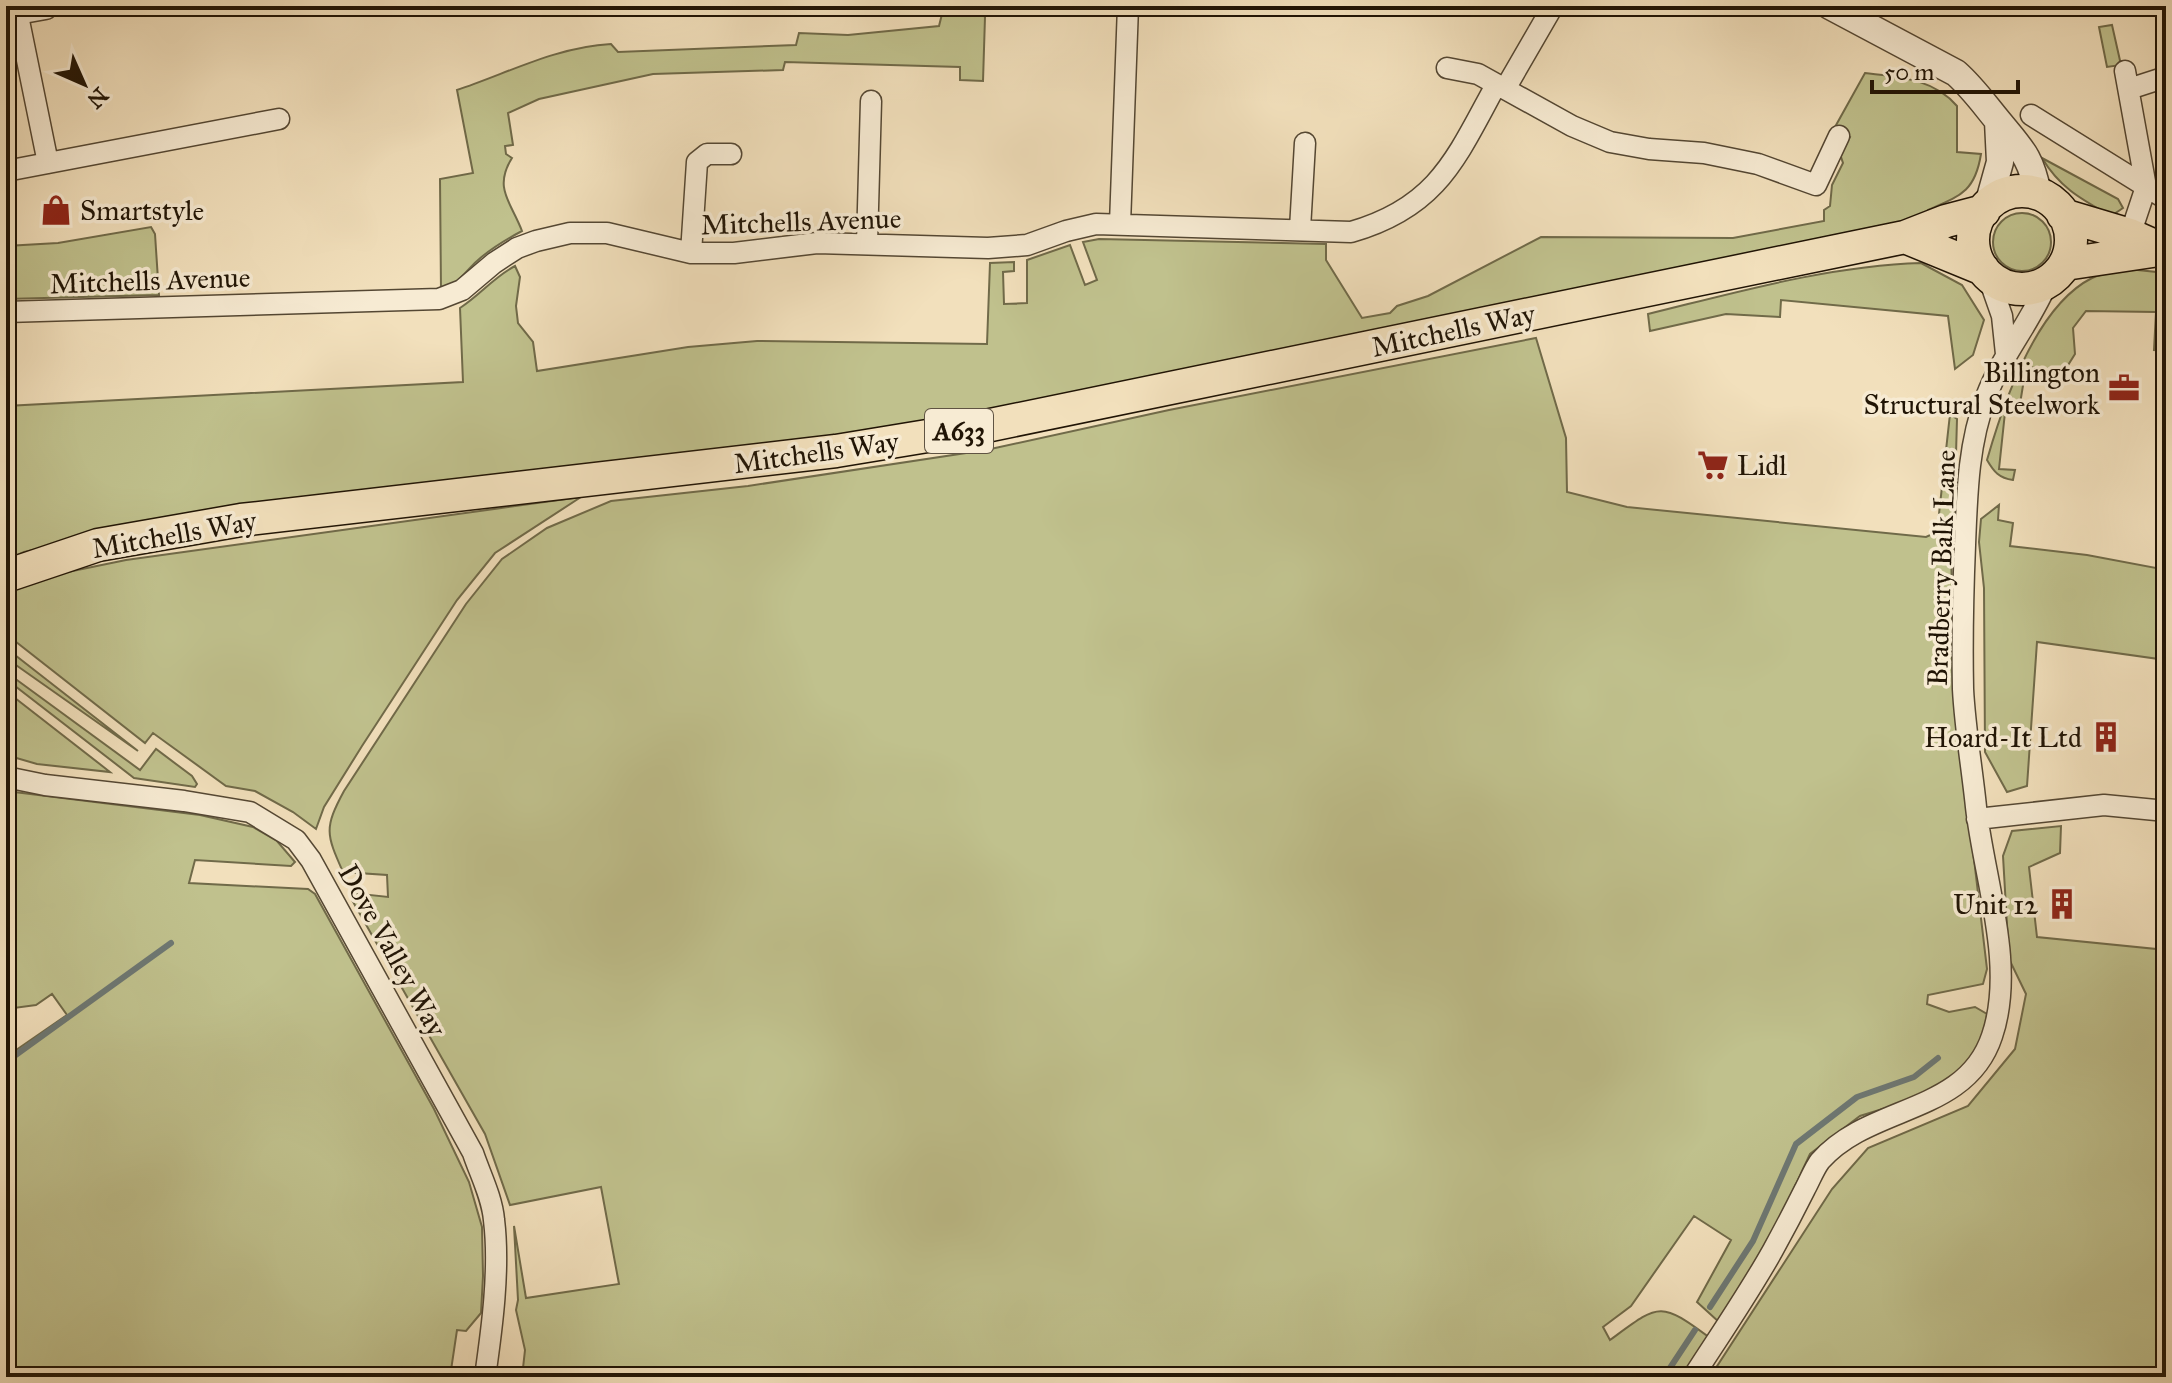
<svg xmlns="http://www.w3.org/2000/svg" width="2172" height="1383" viewBox="0 0 2172 1383" font-family="'IM FELL Great Primer',serif">
  <style>
    .green { fill: #c0c18d; stroke: #706a49; stroke-width: 2 }
    .lines { fill: none; stroke-linecap: round; stroke-linejoin: round }
    .stream { stroke: #6e7873; stroke-width: 6 }
    .minor-casing { stroke: #544733; stroke-width: 23 }
    .tertiary-casing { stroke: #544733; stroke-width: 29 }
    .primary-casing { stroke: #201405; stroke-width: 35 }
    .minor { stroke: #f7ebd3; stroke-width: 20 }
    .tertiary { stroke: #f7ebd3; stroke-width: 26 }
    .primary { stroke: #f2e0bc; stroke-width: 32 }
    .labels { text-anchor: middle; stroke-width: 7; stroke-linejoin: round; paint-order: stroke }
    .shield { fill: #f7ebd3; stroke: #605443; stroke-width: 2 }
    .shield-label { font-size: 26px; font-weight: bold; fill: #201405 }
    .poi-label { font-size: 28px; fill: #201405; stroke: #f7ebd3; text-anchor: end }
    .street-label { font-size: 28px; fill: #201405; stroke: #f7ebd3 }
  </style>
  <rect width="100%" height="100%" fill="#f2e0bc"/>
  <filter id="stains"><feTurbulence type="fractalNoise" baseFrequency=".0025" numOctaves="4"/><feColorMatrix values="0 0 0 0 .2 0 0 0 0 .09 0 0 0 0 .02 0 0 0 .5 -.17"/></filter>
  <radialGradient id="worn" r=".72"><stop offset=".6" stop-color="#630" stop-opacity="0"/><stop offset="1" stop-color="#630" stop-opacity=".3"/></radialGradient>
  <path class="green" d="M 944,6 L 978,6 L 978,10 L 985,17 L 983,81 L 960,80 L 960,67 L 785,62 L 783,70 L 653,74 L 539,99 L 508,113 L 513,145 L 505,146 L 506,154 L 512,158 C 493,188 511,202 522,231 C 505,240 491,248 477,261 C 464,273 458,284 441,290 L 440,179 L 473,173 L 457,90 C 508,73 556,47 611,44 L 618,52 L 796,45 L 799,33 L 848,35 L 939,26 Z
    M 2112,25 L 2121,65 L 2107,67 L 2099,27 Z
    M 1865,73 C 1898,77 1933,78 1957,106 L 1957,152 L 1981,154 C 1975,192 1960,196 1928,210 L 1929,218 L 968,420 L 101,535 L 24,552 L 6,560 L 6,406 L 463,382 L 460,308 C 480,295 494,277 515,266 L 520,277 L 516,306 L 518,323 L 533,342 L 537,371 L 688,347 L 757,341 L 987,344 L 990,263 L 1014,262 L 1014,271 L 1003,272 L 1004,304 L 1027,303 L 1027,260 L 1070,245 L 1085,285 L 1097,280 L 1083,242 L 1099,239 L 1326,244 L 1326,260 L 1362,318 L 1390,313 L 1397,306 L 1428,296 L 1541,237 L 1733,238 L 1824,221 L 1824,210 L 1830,206 L 1832,185 L 1843,163 L 1840,154 L 1850,137 L 1835,127 Z
    M 2042,158 L 2118,199 L 2123,208 L 2111,216 C 2081,199 2060,188 2042,158 Z
    M1993 242a29 29 0 1 1 58 0a29 29 0 1 1-58 0Z
    M 151,227 L 155,234 L 159,295 L 6,299 L 6,246 L 58,243 Z
    M 1921,263 L 1962,285 L 1984,320 L 1973,355 L 1955,369 L 1948,316 L 1781,300 L 1780,317 L 1726,314 L 1650,331 L 1648,314 C 1738,292 1828,266 1921,263 Z
    M 2128,269 L 2166,273 L 2166,351 L 2154,350 L 2156,312 L 2086,311 L 2073,328 L 2075,354 L 2065,370 L 2026,367 L 2020,404 L 2006,403 L 1999,469 L 2015,470 L 2013,480 C 1999,478 1994,472 1987,460 C 2003,404 2036,306 2092,278 C 2102,273 2117,271 2128,269 Z
    M 1536,338 L 1566,438 L 1567,492 L 1627,507 L 1926,537 L 1937,532 L 1950,414 L 1957,419 L 1954,525 L 1951,546 L 1954,690 L 1987,969 L 1983,984 L 1928,995 L 1927,1004 L 1949,1012 L 1975,1007 L 1987,1014 L 1984,1040 L 1955,1078 L 1915,1099 L 1860,1116 L 1810,1154 L 1771,1238 L 1720,1323 L 1697,1302 L 1731,1240 L 1694,1216 L 1631,1306 L 1603,1327 L 1610,1340 C 1659,1304 1659,1300 1710,1338 L 1684,1377 L 522,1377 L 525,1350 L 516,1310 L 518,1300 L 514,1226 L 526,1298 L 619,1284 L 601,1187 L 510,1205 L 485,1134 L 352,900 L 352,893 L 388,897 L 387,875 L 343,872 C 326,834 324,828 344,791 L 466,604 L 502,559 L 547,528 L 611,501 L 748,486 L 986,450 L 1169,410 Z
    M 581,497 L 495,553 L 457,600 L 362,746 L 324,807 L 316,829 L 293,812 L 255,791 L 226,786 L 153,733 L 145,743 L 6,634 L 6,592 L 58,574 L 126,560 Z
    M 1999,505 L 1998,520 L 2013,523 L 2010,546 L 2087,555 L 2161,569 L 2166,560 L 2166,660 L 2037,642 L 2027,786 L 2007,792 L 1985,752 L 1984,588 L 1979,542 L 1981,519 Z
    M 6,648 L 138,751 L 6,658 Z
    M 6,672 L 140,770 L 156,749 L 192,776 L 197,784 L 195,787 L 134,778 L 6,679 Z
    M 6,691 L 110,772 L 37,764 L 6,755 Z
    M 6,791 L 200,815 L 253,827 L 277,841 L 295,862 L 291,866 L 195,860 L 189,883 L 308,889 L 315,894 L 434,1109 L 469,1182 L 482,1227 L 483,1276 L 481,1313 L 466,1331 L 457,1330 L 450,1377 L 6,1377 L 6,1057 L 67,1015 L 52,994 L 36,1005 L 14,1008 L 7,1001 L 12,887 L 6,886 Z
    M 2061,826 L 2060,853 L 2029,867 L 2037,937 L 2166,950 L 2166,1377 L 1710,1377 L 1832,1189 L 1868,1148 L 1968,1106 L 2015,1049 L 2026,994 L 2009,959 L 2003,856 L 2012,831 Z"/>
  <g class="lines">
    <path class="stream" d="M 6,1062 L 171,943
      M 1710,1307 L 1753,1241 L 1796,1144 L 1857,1097 L 1914,1077 L 1938,1058
      M 1664,1377 L 1695,1330"/>
    <defs>
      <path id="minor" d="M 16,6 L 48,163
        M 1447,68 L 1478,74 L 1572,126 L 1610,142 L 1649,149 L 1704,153 L 1758,164 L 1816,185 L 1839,136
        M 2125,71 L 2146,187 L 2130,235
        M 1505,89 L 1553,6
        M 2129,89 L 2166,77
        M 2031,115 L 2166,199
        M 6,171 L 279,119
        M 1120,224 L 1128,6
        M 1300,229 L 1305,143
        M 867,243 L 871,101
        M 691,253 L 697,162 L 707,154 L 731,154
        M 1988,276 L 2002,316 L 2006,354
        M 6,312 L 439,299 L 462,290 L 494,263 L 517,248 L 536,241 L 570,233 L 607,233 L 691,253 L 734,253 L 817,243 L 988,248 L 1027,245 L 1066,231 L 1096,224 L 1351,232 C 1438,207 1456,158 1496,85
        M 6,777 L 45,785 L 184,801 L 250,812 L 296,840 L 311,860 L 473,1153 C 480,1174 492,1197 494,1220 C 500,1269 492,1328 485,1377
        M 1977,819 L 2104,805 L 2166,811
        M 1693,1377 C 1720,1335 1749,1293 1773,1250 C 1784,1230 1795,1209 1805,1189 C 1810,1180 1814,1169 1820,1161 C 1870,1104 1966,1115 1992,1036 C 2016,966 1984,879 1976,807 C 1972,768 1965,728 1963,689 C 1962,641 1963,593 1965,545 C 1967,495 1968,444 1986,397 C 2002,355 2031,322 2048,281"/>
      <path id="tertiary" d="M 1830,6 L 1956,73 C 1973,88 1984,104 1999,122 C 2022,150 2031,157 2038,194
        M 6,13 L 45,6
        M 1988,205 L 2000,162 L 1998,121"/>
      <path id="primary" d="M1973 240a49 49 0 1 1 98 0a49 49 0 1 1-98 0Z
        M 2063,215 L 2130,235 L 2166,251
        M 1905,237 L 1983,269
        M 2065,264 L 2159,250
        M 6,576 L 98,545 L 241,520 L 836,451 L 976,428 L 1905,237 L 1946,221 L 1984,211"/>
    </defs>
    <use href="#minor" class="minor-casing"/>
    <use href="#tertiary" class="tertiary-casing"/>
    <use href="#primary" class="primary-casing"/>
    <use href="#minor" class="minor"/>
    <use href="#tertiary" class="tertiary"/>
    <use href="#primary" class="primary"/>
  </g>
  <defs>
    <symbol id="shop-bare" viewBox="-9 -9 18 18"><path d="M-5-2.5h2.3a2.7 3.5 0 0 1 5.4 0H5L5.5 6h-11ZM-1.5-2.5h3a1.5 2.3 0 0 0-3 0Z" fill="#8f2418" stroke="#f7ebd3" stroke-width="2.5" paint-order="stroke"/></symbol>
    <symbol id="office-bare" viewBox="-9 -9 18 18"><path d="M-6-3h4V-5.5h4V-3h4V5H-6ZM-1-4.5V-3h2v-1.5ZM-6 0V1H6V0Z" fill="#8f2418" stroke="#f7ebd3" stroke-width="2.5" paint-order="stroke"/></symbol>
    <symbol id="supermarket-bare" viewBox="-9 -9 18 18"><path d="M-6-5.5h2.5l.6 2H6L4.5 2H-2.5L-4.4-4H-6ZM-1.5 3.2a1.3 1.3 0 1 0 .1 0ZM3 3.2a1.3 1.3 0 1 0 .1 0Z" fill="#8f2418" stroke="#f7ebd3" stroke-width="2.5" paint-order="stroke"/></symbol>
    <symbol id="building-bare" viewBox="-9 -9 18 18"><path d="M-4-6H4V6H1V3H-1V6H-4ZM-2.5-4.3h1.7v1.8h-1.7ZM.8-4.3h1.7v1.8H.8ZM-2.5-1h1.7V.8h-1.7ZM.8-1h1.7V.8H.8Z" fill="#8f2418" stroke="#f7ebd3" stroke-width="2.5" paint-order="stroke"/></symbol>
  </defs>
  <g fill-rule="evenodd">
    <use href="#shop-bare" x="34" y="188" width="44" height="44"/>
    <use href="#office-bare" x="2102" y="366" width="44" height="44"/>
    <use href="#supermarket-bare" x="1691" y="443" width="44" height="44"/>
    <use href="#building-bare" x="2084" y="715" width="44" height="44"/>
    <use href="#building-bare" x="2040" y="882" width="44" height="44"/>
  </g>
  <g class="labels">
    <rect class="shield" x="925" y="409" width="68" height="44" rx="6"/>
    <g class="shield-label">
      <text x="959" y="440">A633</text>
    </g>
    <g class="poi-label">
      <text x="80" y="220" text-anchor="start">Smartstyle</text>
      <text x="2100" y="382">Billington<tspan x="2100" dy="32">Structural Steelwork</tspan></text>
      <text x="1737" y="475" text-anchor="start">Lidl</text>
      <text x="2082" y="747">Hoard-It Ltd</text>
      <text x="2038" y="914">Unit 12</text>
    </g>
    <g class="street-label">
      <text transform="translate(801 221) rotate(-2)" y="10">Mitchells Avenue</text>
      <text transform="translate(150 280) rotate(-2)" y="10">Mitchells Avenue</text>
      <text transform="translate(1453 330) rotate(-12)" y="10">Mitchells Way</text>
      <text transform="translate(816 452) rotate(-8)" y="10">Mitchells Way</text>
      <text transform="translate(174 534) rotate(-10)" y="10">Mitchells Way</text>
      <text transform="translate(1941 568) rotate(-88)" y="10">Bradberry Balk Lane</text>
      <text transform="translate(393 950) rotate(61)" y="10">Dove Valley Way</text>
    </g>
  </g>
  <rect width="2172" height="1383" fill="none" stroke="#f2e0bc" stroke-width="32"/>
  <rect x="8" y="8" width="2156" height="1367" fill="none" stroke="#201405" stroke-width="4"/>
  <rect x="16" y="16" width="2140" height="1351" fill="none" stroke="#201405" stroke-width="2"/>
  <g transform="translate(84 84) rotate(135)" stroke="#f7ebd3" stroke-width="6" paint-order="stroke">
  <path d="M0-6L14 30L0 20L-14 30Z" fill="#201405"/>
  <text y="-12" font-size="22" font-weight="bold" text-anchor="middle" fill="#201405">N</text>
  </g>
  <path d="M1872 80v12h146v-12" fill="none" stroke="#201405" stroke-width="4"/>
  <text x="1884" y="80" font-size="24" fill="#201405" stroke="#f7ebd3" stroke-width="6" paint-order="stroke">50 m</text>
  <rect width="100%" height="100%" filter="url(#stains)"/>
  <rect width="100%" height="100%" fill="url(#worn)"/>
</svg>
